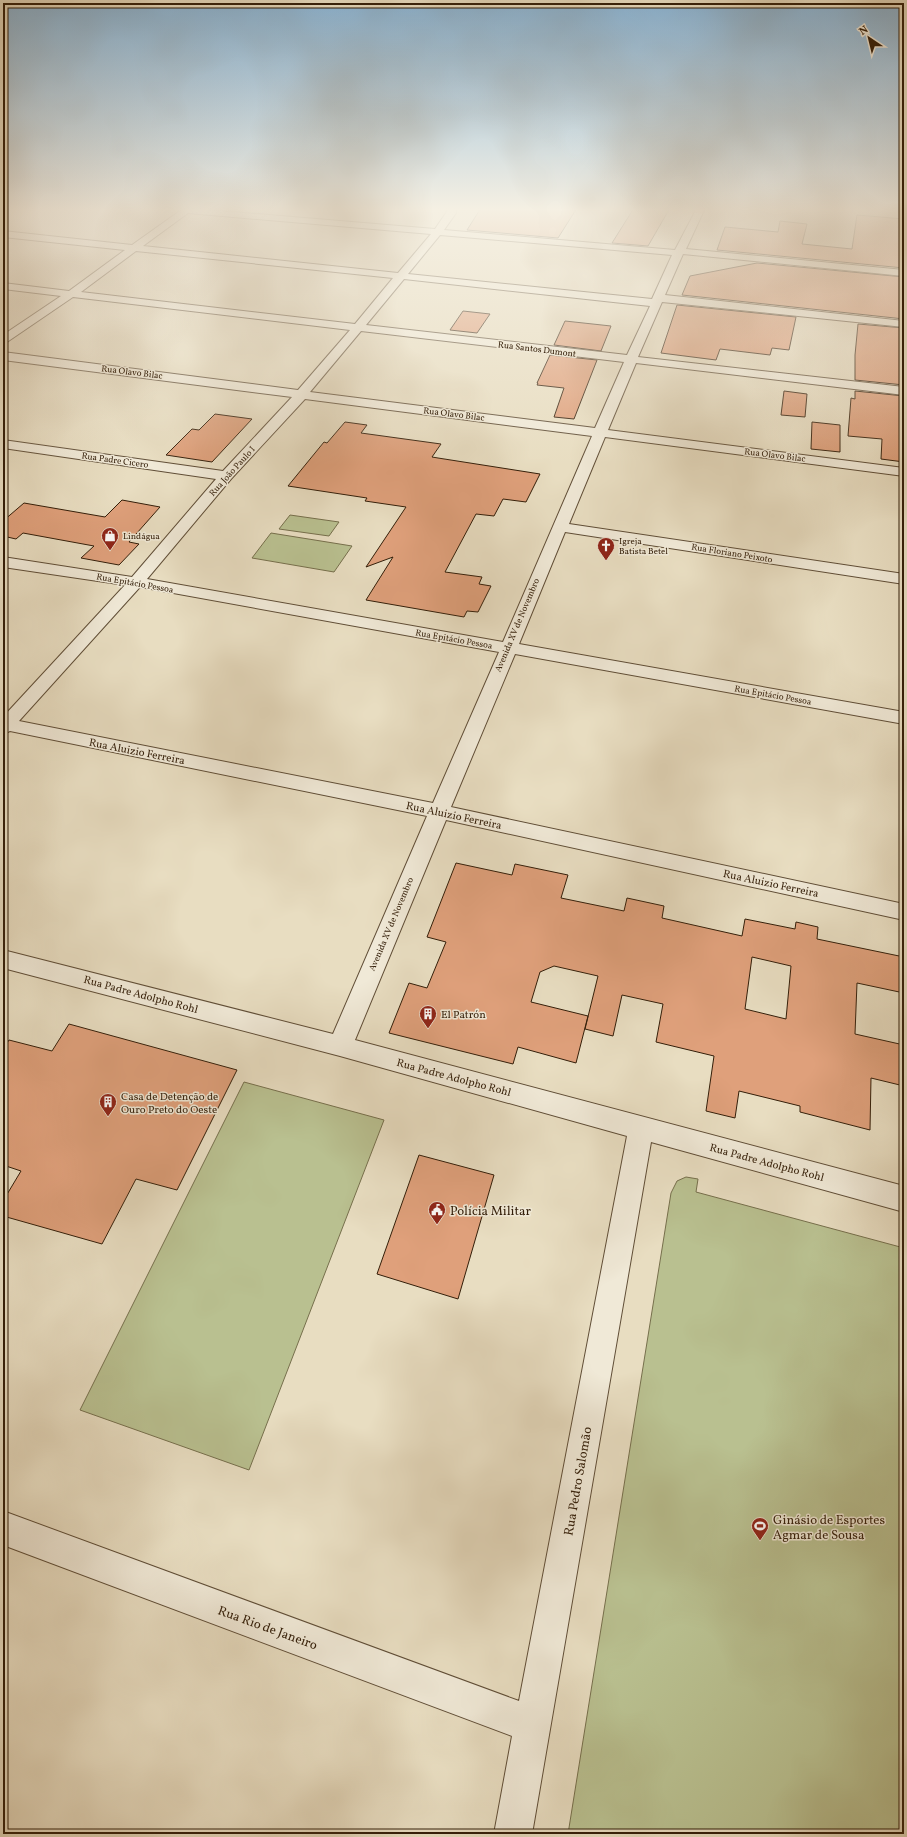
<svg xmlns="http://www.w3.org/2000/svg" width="907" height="1837" viewBox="0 0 907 1837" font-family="Vollkorn,serif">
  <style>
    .green { fill: #b9c090; stroke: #766f4c }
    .building { fill: #dfa07b; stroke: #331e09; fill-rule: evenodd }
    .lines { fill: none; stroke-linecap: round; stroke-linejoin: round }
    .minor-casing { stroke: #604e37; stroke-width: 2 }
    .minor { fill: #f0e9d7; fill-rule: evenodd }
    .labels { text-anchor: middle; stroke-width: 3; stroke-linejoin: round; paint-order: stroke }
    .far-street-label { font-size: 9px; fill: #331e09; stroke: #f0e9d7 }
    .far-poi-label { font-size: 9px; fill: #331e09; stroke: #f0e9d7; text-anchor: start }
    .street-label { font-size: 11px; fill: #331e09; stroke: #f0e9d7 }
    .poi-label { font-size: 11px; fill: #331e09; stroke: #f0e9d7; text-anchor: start }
    .near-poi-label { font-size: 13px; fill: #331e09; stroke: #f0e9d7; text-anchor: start }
    .near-street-label { font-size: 13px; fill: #331e09; stroke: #f0e9d7 }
  </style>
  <rect width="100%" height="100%" fill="#e8ddc1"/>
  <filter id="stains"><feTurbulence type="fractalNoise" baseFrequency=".005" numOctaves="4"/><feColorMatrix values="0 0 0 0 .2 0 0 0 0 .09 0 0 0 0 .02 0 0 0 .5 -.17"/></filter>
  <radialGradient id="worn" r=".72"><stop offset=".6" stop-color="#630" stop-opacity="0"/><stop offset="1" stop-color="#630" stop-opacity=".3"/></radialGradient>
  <path class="green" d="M 290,515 L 339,522 L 329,536 L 279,529 Z
    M 271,533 L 352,546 L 334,572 L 252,558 Z
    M 244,1082 L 384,1120 L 249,1470 L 80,1410 Z
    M 686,1177 L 698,1179 L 696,1192 L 904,1248 L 904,1834 L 568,1834 L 671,1193 L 677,1181 Z"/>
  <path class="building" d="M 481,208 L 577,208 L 558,238 L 467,230 Z
    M 634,208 L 670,208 L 648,246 L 612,243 Z
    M 857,215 L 904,219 L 904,268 L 717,250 L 725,227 L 778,232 L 780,221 L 807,224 L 802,244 L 852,249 Z
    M 757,263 L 904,277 L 904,319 L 682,295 L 690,276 Z
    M 677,305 L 796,317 L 789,350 L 772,348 L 770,355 L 720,349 L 716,360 L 661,353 Z
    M 463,311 L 490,314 L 477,333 L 450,330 Z
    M 565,321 L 611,326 L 601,351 L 554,345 Z
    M 858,324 L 904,328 L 904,385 L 855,380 L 855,355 Z
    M 550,355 L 597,360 L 574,419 L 554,417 L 564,388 L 537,385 L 538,383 L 537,383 Z
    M 784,391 L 807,394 L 805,417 L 781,415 Z
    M 855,391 L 904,396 L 904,462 L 881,459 L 882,439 L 848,436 L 851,398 L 855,399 Z
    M 215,414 L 252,419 L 212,462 L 166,455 L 192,429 L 199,430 Z
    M 345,422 L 367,425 L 361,433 L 441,444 L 432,457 L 438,458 L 540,474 L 526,502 L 503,499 L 494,516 L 476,514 L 445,572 L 482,577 L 479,584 L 491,586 L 478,612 L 467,611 L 464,617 L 366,600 L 393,557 L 366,567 L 406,507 L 365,501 L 367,498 L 288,486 L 324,442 L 327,443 Z
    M 812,422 L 840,425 L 840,452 L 811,449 Z
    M 122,500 L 160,507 L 129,542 L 139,544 L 119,565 L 81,558 L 94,546 L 23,533 L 16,539 L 3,536 L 3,521 L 24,503 L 105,517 Z
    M 456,863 L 512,875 L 515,864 L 568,875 L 561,898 L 624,911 L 627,898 L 664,906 L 662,918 L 742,936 L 745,919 L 795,929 L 796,922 L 818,927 L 817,939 L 904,957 L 904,993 L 857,983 L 855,1034 L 904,1045 L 904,1086 L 871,1078 L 870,1130 L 800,1112 L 800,1106 L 739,1091 L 735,1118 L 706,1111 L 714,1056 L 656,1042 L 663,1004 L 622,995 L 613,1036 L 585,1029 L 598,976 L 554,966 L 540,972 L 531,1002 L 588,1016 L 576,1063 L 518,1047 L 513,1064 L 389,1033 L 409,983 L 427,988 L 446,942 L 427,937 ZM 752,957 L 791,966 L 786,1019 L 745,1009 Z
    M 69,1024 L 237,1070 L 177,1190 L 136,1179 L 102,1244 L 3,1216 L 3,1201 L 21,1171 L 3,1165 L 3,1049 L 9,1040 L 52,1051 Z
    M 419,1155 L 494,1175 L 458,1299 L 377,1274 Z"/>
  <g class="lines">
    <defs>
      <path id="minor" d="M 184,208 L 435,229 L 446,213 L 448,208 L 456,208 L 456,213 L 444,230 L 675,250 L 697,208 L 705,208 L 686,249 L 904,270 L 904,276 L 683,254 L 665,295 L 904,321 L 904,327 L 662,302 L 638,357 L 904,387 L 904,395 L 636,363 L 608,430 L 904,468 L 904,476 L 605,437 L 569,524 L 904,574 L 904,584 L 565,532 L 519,644 L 904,712 L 904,724 L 515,654 L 451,807 L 904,904 L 904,920 L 446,820 L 355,1040 L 904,1186 L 904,1212 L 651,1142 L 532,1834 L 494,1834 L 512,1736 L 3,1545 L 3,1511 L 519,1701 L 627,1136 L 340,1056 L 3,968 L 3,950 L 333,1034 L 427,816 L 10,731 L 3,734 L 3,717 L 125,585 L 3,567 L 3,557 L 132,577 L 216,479 L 3,448 L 3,440 L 223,471 L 292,397 L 3,360 L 3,352 L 298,390 L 350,330 L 73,297 L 7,342 L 3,343 L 3,335 L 61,296 L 3,289 L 3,283 L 69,291 L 125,250 L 3,237 L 3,231 L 132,245 ZM 188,213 L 431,234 L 398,273 L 143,246 ZM 440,235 L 672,255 L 652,299 L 408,274 ZM 136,251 L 393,278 L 355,324 L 81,292 ZM 404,279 L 650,306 L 627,355 L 366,325 ZM 361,331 L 624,362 L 595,428 L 310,392 ZM 305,399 L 592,436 L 503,642 L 147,579 L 231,479 ZM 140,587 L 499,652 L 433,803 L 19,721 Z"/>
    </defs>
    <use href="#minor" class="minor-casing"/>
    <use href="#minor" class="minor"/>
  </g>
  <linearGradient id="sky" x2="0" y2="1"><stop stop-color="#8ab6d8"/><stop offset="0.45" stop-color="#f5f0e3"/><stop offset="1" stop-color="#f5f0e3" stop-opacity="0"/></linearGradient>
  <rect width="907" height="465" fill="url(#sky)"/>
  <defs>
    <symbol id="shop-pin" viewBox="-11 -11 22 30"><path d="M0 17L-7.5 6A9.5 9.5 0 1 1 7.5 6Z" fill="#8f2418" stroke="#f0e9d7"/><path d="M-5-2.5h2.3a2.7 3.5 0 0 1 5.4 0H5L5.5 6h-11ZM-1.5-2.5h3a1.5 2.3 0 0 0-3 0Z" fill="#fff"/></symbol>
    <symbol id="church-pin" viewBox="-11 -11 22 30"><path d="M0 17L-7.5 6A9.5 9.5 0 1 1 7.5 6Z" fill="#8f2418" stroke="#f0e9d7"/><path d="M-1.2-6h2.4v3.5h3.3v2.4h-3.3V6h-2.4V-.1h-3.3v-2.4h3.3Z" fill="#fff"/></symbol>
    <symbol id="building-pin" viewBox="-11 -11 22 30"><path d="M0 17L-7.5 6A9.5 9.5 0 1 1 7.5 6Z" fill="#8f2418" stroke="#f0e9d7"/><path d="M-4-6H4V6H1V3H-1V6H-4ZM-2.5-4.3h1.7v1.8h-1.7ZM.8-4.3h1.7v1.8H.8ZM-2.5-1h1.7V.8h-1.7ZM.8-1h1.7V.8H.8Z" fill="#fff"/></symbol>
    <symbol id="civic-pin" viewBox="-11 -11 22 30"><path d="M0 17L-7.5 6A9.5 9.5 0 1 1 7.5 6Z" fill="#8f2418" stroke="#f0e9d7"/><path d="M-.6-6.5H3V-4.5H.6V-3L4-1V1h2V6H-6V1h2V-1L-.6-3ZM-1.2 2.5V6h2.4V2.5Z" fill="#fff"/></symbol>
    <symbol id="stadium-pin" viewBox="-11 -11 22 30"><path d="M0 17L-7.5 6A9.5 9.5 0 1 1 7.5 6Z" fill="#8f2418" stroke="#f0e9d7"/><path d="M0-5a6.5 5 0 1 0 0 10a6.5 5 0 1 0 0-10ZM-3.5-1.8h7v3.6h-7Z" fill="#fff"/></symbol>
  </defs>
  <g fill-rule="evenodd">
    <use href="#shop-pin" x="100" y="526" width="20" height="27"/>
    <use href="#church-pin" x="596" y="536" width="20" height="27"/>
    <use href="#building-pin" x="418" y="1004" width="20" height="27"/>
    <use href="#building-pin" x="98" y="1092" width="20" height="27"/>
    <use href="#civic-pin" x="427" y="1200" width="20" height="27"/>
    <use href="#stadium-pin" x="750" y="1516" width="20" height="27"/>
  </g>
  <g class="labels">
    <g class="far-street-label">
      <text transform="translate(537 349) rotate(7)" y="3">Rua Santos Dumont</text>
      <text transform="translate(132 372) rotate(7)" y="3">Rua Olavo Bilac</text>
      <text transform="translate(454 414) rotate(7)" y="3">Rua Olavo Bilac</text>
      <text transform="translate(775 455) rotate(7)" y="3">Rua Olavo Bilac</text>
      <text transform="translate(115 460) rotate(8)" y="3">Rua Padre Cicero</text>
      <text transform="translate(232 471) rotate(-48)" y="3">Rua João Paulo I</text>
      <text transform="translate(732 553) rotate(9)" y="3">Rua Floriano Peixoto</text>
      <text transform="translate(135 583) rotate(10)" y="3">Rua Epitácio Pessoa</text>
      <text transform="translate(517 625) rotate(-67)" y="3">Avenida XV de Novembro</text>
      <text transform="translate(454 639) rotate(10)" y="3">Rua Epitácio Pessoa</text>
      <text transform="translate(773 695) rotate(10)" y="3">Rua Epitácio Pessoa</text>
      <text transform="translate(391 924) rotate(-67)" y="3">Avenida XV de Novembro</text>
    </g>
    <g class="far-poi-label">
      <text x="123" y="539">Lindágua</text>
      <text x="619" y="544">Igreja<tspan x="619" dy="10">Batista Betel</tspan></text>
    </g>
    <g class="street-label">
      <text transform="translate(137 751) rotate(11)" y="4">Rua Aluizio Ferreira</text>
      <text transform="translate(454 815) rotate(12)" y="4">Rua Aluizio Ferreira</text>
      <text transform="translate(771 883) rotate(12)" y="4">Rua Aluizio Ferreira</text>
      <text transform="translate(141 994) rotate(15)" y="4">Rua Padre Adolpho Rohl</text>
      <text transform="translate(454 1077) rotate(15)" y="4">Rua Padre Adolpho Rohl</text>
      <text transform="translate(767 1162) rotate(15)" y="4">Rua Padre Adolpho Rohl</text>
    </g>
    <g class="poi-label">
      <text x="441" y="1018">El Patrón</text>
      <text x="121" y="1100">Casa de Detenção de<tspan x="121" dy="13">Ouro Preto do Oeste</tspan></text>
    </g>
    <g class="near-poi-label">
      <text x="450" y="1215">Polícia Militar</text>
      <text x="773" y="1524">Ginásio de Esportes<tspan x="773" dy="15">Agmar de Sousa</tspan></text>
    </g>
    <g class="near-street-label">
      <text transform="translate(577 1481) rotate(-80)" y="5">Rua Pedro Salomão</text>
      <text transform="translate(268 1627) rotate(20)" y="5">Rua Rio de Janeiro</text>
    </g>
  </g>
  <rect width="907" height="1837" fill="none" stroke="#e8ddc1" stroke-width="16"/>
  <rect x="4" y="4" width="899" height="1829" fill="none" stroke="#331e09" stroke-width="2"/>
  <rect x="8" y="8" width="891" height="1821" fill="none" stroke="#331e09"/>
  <g transform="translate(869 38) rotate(325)" stroke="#f0e9d7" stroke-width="3" paint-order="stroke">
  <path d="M0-3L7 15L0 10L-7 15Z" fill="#331e09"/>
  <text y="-6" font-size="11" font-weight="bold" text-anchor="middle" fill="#331e09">N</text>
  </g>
  <rect width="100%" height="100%" filter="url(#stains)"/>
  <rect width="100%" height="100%" fill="url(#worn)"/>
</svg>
